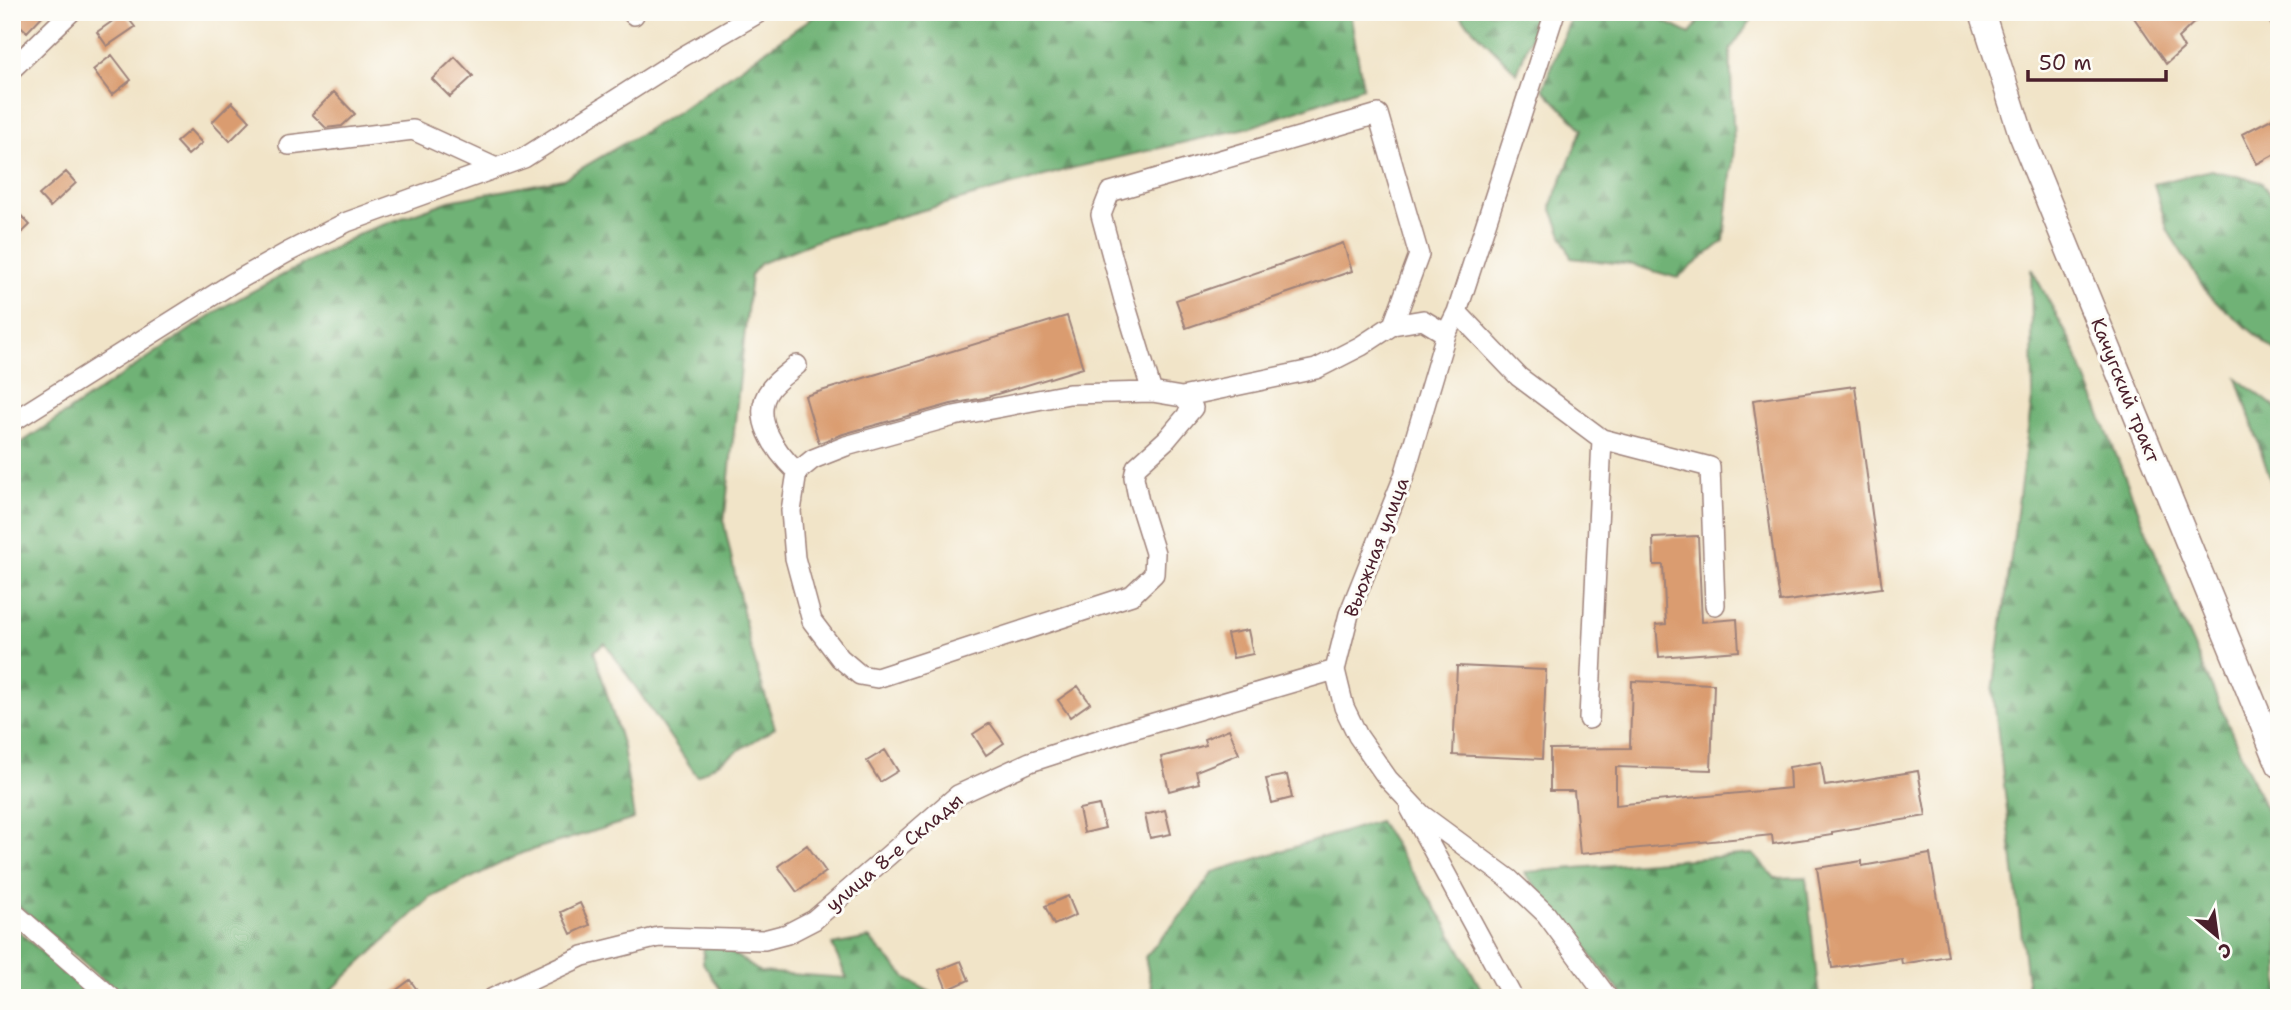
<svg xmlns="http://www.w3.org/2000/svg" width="2291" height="1010" viewBox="0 0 2291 1010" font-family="'Shantell Sans',sans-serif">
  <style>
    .forest { fill: url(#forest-firs); stroke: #5c6850; stroke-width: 2 }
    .building { fill: #da9c6f }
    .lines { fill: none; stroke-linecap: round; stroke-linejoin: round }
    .minor-casing { stroke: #9e827a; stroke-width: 22 }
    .major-casing { stroke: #9e827a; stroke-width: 27 }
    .minor { stroke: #fff; stroke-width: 19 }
    .major { stroke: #fff; stroke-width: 24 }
    .labels { text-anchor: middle; stroke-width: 6; stroke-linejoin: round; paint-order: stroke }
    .street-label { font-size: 19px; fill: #4a1f2b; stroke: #fdfcf7 }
  </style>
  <defs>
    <pattern id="forest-firs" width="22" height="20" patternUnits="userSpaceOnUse" patternTransform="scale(1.75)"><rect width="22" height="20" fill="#6fb276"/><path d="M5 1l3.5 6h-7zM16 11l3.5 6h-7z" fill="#5d9061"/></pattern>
  </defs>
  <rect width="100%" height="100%" fill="#fdfcf7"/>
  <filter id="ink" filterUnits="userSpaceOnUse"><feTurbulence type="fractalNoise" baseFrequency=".0143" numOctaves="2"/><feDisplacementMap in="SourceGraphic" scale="14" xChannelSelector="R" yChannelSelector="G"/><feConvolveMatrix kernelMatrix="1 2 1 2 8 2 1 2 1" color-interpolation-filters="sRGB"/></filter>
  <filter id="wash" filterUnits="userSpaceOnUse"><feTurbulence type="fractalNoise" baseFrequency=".00686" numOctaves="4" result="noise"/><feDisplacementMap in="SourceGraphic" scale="28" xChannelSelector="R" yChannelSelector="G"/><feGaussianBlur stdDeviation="1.57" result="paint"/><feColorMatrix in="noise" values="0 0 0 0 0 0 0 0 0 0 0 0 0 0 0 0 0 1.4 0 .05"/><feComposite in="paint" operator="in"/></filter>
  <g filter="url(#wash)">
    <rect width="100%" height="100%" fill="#f1e4c8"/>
    <path class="forest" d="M 820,12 L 1350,12 L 1363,87 L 1251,127 L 1073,168 L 821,239 L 761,263 L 751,275 L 724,523 L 750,645 L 775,728 L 697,776 L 605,643 L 594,651 L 623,747 L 634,819 L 522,853 L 430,898 L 323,998 L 126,998 L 96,974 L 12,900 L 12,449 L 225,306 L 363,232 L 449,201 L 563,179 L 679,111 Z
      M 1456,12 L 1540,12 L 1517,73 Z
      M 1573,12 L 1645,12 L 1690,34 L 1705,12 L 1757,12 L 1730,50 L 1734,147 L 1724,241 L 1677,278 L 1633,265 L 1571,258 L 1551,207 L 1582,129 L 1543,89 Z
      M 2211,170 L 2261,182 L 2279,207 L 2279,354 L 2209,296 L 2168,231 L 2154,184 Z
      M 2031,268 L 2071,342 L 2181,617 L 2279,840 L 2279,998 L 2029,998 L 1993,691 L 2033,392 Z
      M 2237,378 L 2279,410 L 2279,506 Z
      M 1379,821 L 1446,924 L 1486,998 L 1154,998 L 1145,957 L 1185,911 L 1213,872 Z
      M 1753,854 L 1775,878 L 1806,877 L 1819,998 L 1625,998 L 1524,872 Z
      M 12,925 L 92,998 L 12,998 Z
      M 869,938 L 908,980 L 941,998 L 726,998 L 703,963 L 704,942 L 728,950 L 760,972 L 847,978 L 832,945 Z"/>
    <g id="blocks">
      <path class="building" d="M 12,12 L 46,12 L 27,32 L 12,18 Z
        M 2130,12 L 2205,12 L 2178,38 L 2184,48 L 2166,64 Z
        M 124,13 L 135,27 L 107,46 L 97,32 Z
        M 112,55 L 131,80 L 112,95 L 93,70 Z
        M 455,57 L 473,76 L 450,97 L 432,79 Z
        M 334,92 L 355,114 L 342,126 L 326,128 L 312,114 Z
        M 232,102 L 250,121 L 230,141 L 212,122 Z
        M 2279,115 L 2279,152 L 2257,164 L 2242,134 Z
        M 190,130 L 202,143 L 188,155 L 176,142 Z
        M 66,172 L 76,183 L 50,207 L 39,195 Z
        M 12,206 L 30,225 L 12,242 Z
        M 1343,243 L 1352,271 L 1186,328 L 1176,300 Z
        M 1067,316 L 1083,368 L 984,398 L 951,404 L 843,434 L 819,443 L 805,396 Z
        M 1855,386 L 1882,588 L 1780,602 L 1753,400 Z
        M 1698,536 L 1702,622 L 1737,619 L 1739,651 L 1659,657 L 1656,625 L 1666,624 L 1663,565 L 1654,565 L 1653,538 Z
        M 1248,630 L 1253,654 L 1233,658 L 1227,634 Z
        M 1457,666 L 1546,670 L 1542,759 L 1453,755 Z
        M 1632,681 L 1714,684 L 1711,770 L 1616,767 L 1616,805 L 1790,788 L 1789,767 L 1821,762 L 1825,786 L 1918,771 L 1926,816 L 1832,832 L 1832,835 L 1773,844 L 1772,835 L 1580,854 L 1574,791 L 1550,791 L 1550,749 L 1630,748 Z
        M 1078,686 L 1090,703 L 1070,717 L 1058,700 Z
        M 990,723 L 1004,743 L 986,755 L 973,734 Z
        M 1229,729 L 1239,754 L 1196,771 L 1199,783 L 1169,791 L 1161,757 L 1206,745 L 1204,739 Z
        M 885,750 L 898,771 L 880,782 L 867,761 Z
        M 1287,775 L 1292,798 L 1272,803 L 1266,779 Z
        M 1099,805 L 1105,828 L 1084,833 L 1079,809 Z
        M 1165,810 L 1171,834 L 1150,838 L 1145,815 Z
        M 807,845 L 826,872 L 797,892 L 778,866 Z
        M 1930,854 L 1948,956 L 1902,964 L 1901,958 L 1832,968 L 1817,868 L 1862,861 L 1862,866 Z
        M 1068,896 L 1076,915 L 1054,925 L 1045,906 Z
        M 580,903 L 590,925 L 571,934 L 561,912 Z
        M 961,961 L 969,980 L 947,990 L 939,970 Z
        M 410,980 L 423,998 L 386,998 Z"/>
    </g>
  </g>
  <g filter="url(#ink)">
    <use href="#blocks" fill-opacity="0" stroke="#9e827a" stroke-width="2"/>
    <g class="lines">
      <defs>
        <path id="minor" d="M 631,12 L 634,15
          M 1555,12 L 1457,312 L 1446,334 L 1404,476 L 1349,614 L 1335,670 L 1344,707 L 1358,736 L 1388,779 L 1422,815 L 1509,879 L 1546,914 L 1608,998
          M 2276,12 L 2279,19
          M 12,69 L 71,12
          M 289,145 L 413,130 L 496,168
          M 1457,312 L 1519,377 L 1602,439 L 1589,719
          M 1152,392 L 1124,300 L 1101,215 L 1110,192 L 1378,114 L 1419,255 L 1393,325 L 1423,320 L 1446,334
          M 1182,397 L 1193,408 L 1167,439 L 1136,467 L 1134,477 L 1139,502 L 1155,553 L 1154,574 L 1132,595 L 877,678 L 860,675 L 840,658 L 812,621 L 795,558 L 791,511 L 797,472 L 813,459 L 846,446 L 954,416 L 1069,394 L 1152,392 L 1182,397 L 1316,369 L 1361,346 L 1393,325
          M 12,422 L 231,284 L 288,252 L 347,222 L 524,158 L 684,56 L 760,12
          M 1602,439 L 1710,467 L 1715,605
          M 797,472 C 776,452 749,416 771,388 C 778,379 789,372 797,365
          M 1410,808 L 1513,998
          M 12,911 L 112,998
          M 493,998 L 583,956 L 659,937 L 764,940 L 787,934 L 814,920 L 958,795 L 1030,762 L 1126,731 L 1335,670"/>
        <path id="major" d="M 1982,12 L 2021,134 L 2279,765"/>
      </defs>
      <use href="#minor" class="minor-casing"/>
      <use href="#major" class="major-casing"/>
      <use href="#minor" class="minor"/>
      <use href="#major" class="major"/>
    </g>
  </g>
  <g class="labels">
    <g class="street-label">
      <text transform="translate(2126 390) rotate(68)" y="7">Качугский тракт</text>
      <text transform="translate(1376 547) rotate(-69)" y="7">Вьюжная улица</text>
      <text transform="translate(894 852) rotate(-40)" y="7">улица 8-е Склады</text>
    </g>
  </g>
  <rect width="2291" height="1010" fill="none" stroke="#fdfcf7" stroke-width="42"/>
  <g transform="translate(2217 936) rotate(151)" stroke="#fdfcf7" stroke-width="5" paint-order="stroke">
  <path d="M0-5L12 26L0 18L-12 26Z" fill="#4a1f2b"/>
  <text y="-10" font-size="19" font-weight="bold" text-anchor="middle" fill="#4a1f2b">С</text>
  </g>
  <path d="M2028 70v10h138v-10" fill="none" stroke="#4a1f2b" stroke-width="3.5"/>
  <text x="2039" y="70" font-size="21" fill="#4a1f2b" stroke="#fdfcf7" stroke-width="5" paint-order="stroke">50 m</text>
</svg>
